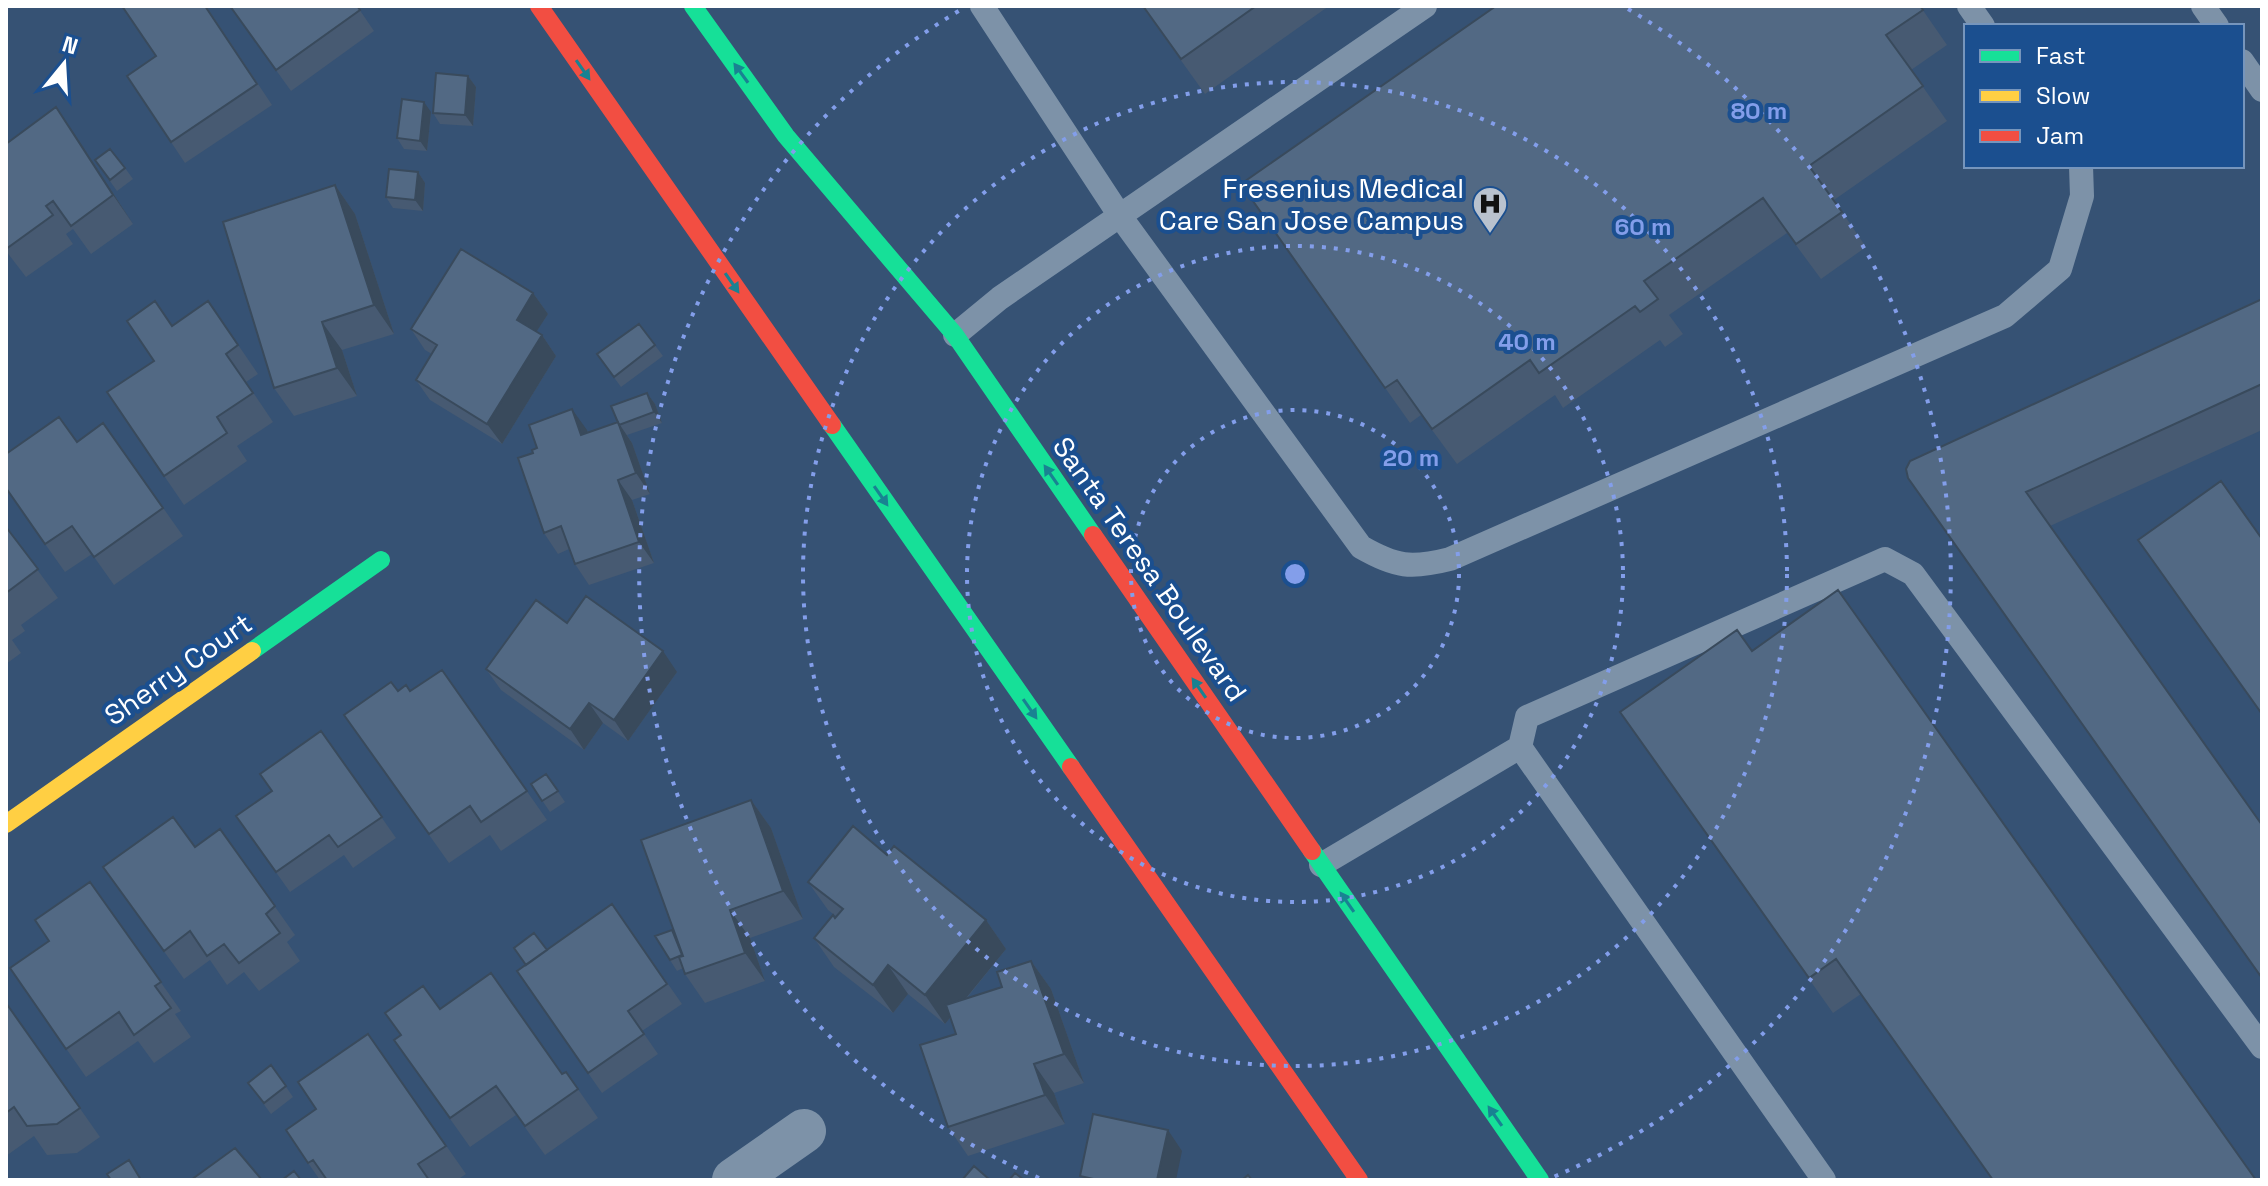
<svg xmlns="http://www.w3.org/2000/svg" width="2268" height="1186" viewBox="0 0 2268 1186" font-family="'Space Grotesk',sans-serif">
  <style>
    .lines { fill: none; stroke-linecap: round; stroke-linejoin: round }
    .lane { stroke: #7d92a8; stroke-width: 24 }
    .street { stroke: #7d92a8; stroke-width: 44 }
    .fast { stroke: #16e098; stroke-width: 18 }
    .slow { stroke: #ffcf43; stroke-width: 18 }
    .jam { stroke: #f24e42; stroke-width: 18 }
    .wall { fill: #475a72 }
    .shaded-wall { fill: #394a5c }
    .building { fill: #526984; stroke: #394a5c; stroke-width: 2 }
    .oneway { fill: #198292 }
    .ring { fill: none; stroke: #839eea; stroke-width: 4; stroke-dasharray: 4 8 }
    .labels { text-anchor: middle; stroke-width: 8; stroke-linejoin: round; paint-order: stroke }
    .poi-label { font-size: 28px; fill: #fff; stroke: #1b4f8f; text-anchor: end }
    .street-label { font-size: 28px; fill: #fff; stroke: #1b4f8f }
    .centre { fill: #839eea; stroke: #1b4f8f; stroke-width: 4 }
    .ring-label { font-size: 24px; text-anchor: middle; font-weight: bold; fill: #839eea; stroke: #1b4f8f; stroke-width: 8; stroke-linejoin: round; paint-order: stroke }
  </style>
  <rect width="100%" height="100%" fill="#365274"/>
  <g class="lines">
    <path class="lane" d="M 982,6 L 1120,216 L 1361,547 C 1396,567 1411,569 1450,559 L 2005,316 L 2060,269 L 2082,196 L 2081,166
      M 1969,6 L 1983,26
      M 2203,6 L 2217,26
      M 2242,61 L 2262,90
      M 955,335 L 1000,298 L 1425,6
      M 1321,865 L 1520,747
      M 1824,1180 L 1520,747 L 1527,717 L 1885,559 L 1913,574 L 2262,1047"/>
    <path class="street" d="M 734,1180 L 804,1131"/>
    <path class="fast" d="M 693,6 L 786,136 L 955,335 L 1093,535
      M 832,425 L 1071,767
      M 252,651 L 381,560
      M 1312,851 L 1540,1180"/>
    <path class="slow" d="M 6,824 L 252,651"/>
    <path class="jam" d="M 539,6 L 832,425
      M 1093,535 L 1312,851
      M 1071,767 L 1359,1180"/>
  </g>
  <path class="wall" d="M 122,6 L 206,6 L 272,105 L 185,163 L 127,76 L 156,56 Z
    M 230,6 L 357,6 L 374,31 L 291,91 Z
    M 1142,6 L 1329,6 L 1205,94 Z
    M 1920,6 L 1947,45 L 1911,70 L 1947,121 L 1834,200 L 1866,247 L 1821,279 L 1787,233 L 1669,315 L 1683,334 L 1665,347 L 1660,340 L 1563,408 L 1555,395 L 1457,464 L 1421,415 L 1410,423 L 1241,184 Z
    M 468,76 L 476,87 L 473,126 L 440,124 L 433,113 Z
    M 431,112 L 427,151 L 404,149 L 397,138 Z
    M 76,136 L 133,224 L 91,254 L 73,229 L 66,234 L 73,244 L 26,277 L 6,251 L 6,144 Z
    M 95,160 L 125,168 L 133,179 L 117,191 Z
    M 418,172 L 425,183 L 423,211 L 393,208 L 386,197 Z
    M 335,185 L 355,214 L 394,334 L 342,350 L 357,396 L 294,416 L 274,388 Z
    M 533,293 L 548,314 L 536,332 L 542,335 L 556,356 L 502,444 L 430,400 L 416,380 L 432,354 L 425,350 L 411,329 Z
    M 2262,299 L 2262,430 L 2050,526 L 1908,478 Z
    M 208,301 L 258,374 L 246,382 L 273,422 L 237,446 L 247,461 L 184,505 L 107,392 L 154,361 L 172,325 Z
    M 639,324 L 663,356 L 621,387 L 597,354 Z
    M 647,393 L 655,404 L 662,423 L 627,435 L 632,443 L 650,494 L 632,500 L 654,563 L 589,585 L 575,564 L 569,549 L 558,554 L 544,533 L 533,453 L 587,430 L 588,433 L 617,423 Z
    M 103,423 L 183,536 L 114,585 L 92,554 L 65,572 L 6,489 L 77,442 Z
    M 6,527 L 58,598 L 21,625 L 25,631 L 12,640 L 21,653 L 6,664 Z
    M 567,623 L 677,672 L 628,741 L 603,723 L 584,750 L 501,690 L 486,669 Z
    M 1737,630 L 1861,994 L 1833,1013 L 1620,712 Z
    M 442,670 L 547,820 L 501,851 L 490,835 L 449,863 L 344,715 L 398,691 L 411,691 Z
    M 321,731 L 396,838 L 353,868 L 344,855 L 290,892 L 236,816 L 272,791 Z
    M 546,774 L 565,802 L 550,812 L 531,784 Z
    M 751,800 L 771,828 L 803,919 L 750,938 L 765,981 L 705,1003 L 685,974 L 683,968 L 677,971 L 670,960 L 676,935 Z
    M 220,829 L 295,935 L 287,942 L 300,961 L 259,991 L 244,972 L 227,985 L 210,960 L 184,979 L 123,895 Z
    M 887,855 L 986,920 L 1006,949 L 966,999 L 1002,987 L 1031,961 L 1051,989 L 1084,1083 L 1054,1093 L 1065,1124 L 968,1156 L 948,1127 L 956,1034 L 951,1017 L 945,1024 L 908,994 L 893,1013 L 834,967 L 814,938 L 837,917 L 828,910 L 808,882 Z
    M 90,882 L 181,1011 L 175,1014 L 191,1037 L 154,1063 L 138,1041 L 86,1077 L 10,968 L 49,941 Z
    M 612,904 L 682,1004 L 642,1031 L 658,1054 L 602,1093 L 517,971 Z
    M 6,1003 L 100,1137 L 77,1153 L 47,1155 L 34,1136 L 6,1156 Z
    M 440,1009 L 562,1074 L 566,1072 L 598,1118 L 545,1155 L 516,1115 L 470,1147 L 394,1040 Z
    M 368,1034 L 466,1174 L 457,1180 L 320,1180 L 308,1163 L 316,1109 Z
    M 271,1065 L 293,1097 L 271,1114 L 248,1083 Z"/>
  <path class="shaded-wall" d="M 468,76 L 476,87 L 473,126 L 465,115 Z
    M 424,102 L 431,112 L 427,151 L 420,141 Z
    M 56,107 L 76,136 L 133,224 L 113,195 Z
    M 418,172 L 425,183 L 423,211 L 415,200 Z
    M 335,185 L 355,214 L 394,334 L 374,305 Z
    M 533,293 L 548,314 L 531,340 L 517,320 Z
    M 322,322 L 342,350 L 357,396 L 337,368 Z
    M 542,335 L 556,356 L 502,444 L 487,424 Z
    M 647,393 L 655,404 L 662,423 L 654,412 Z
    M 572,409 L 587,430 L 595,456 L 581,435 Z
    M 618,422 L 632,443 L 650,494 L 636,473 Z
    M 618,480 L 632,500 L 654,563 L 639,542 Z
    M 663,651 L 677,672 L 628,741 L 614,720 Z
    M 589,703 L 603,723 L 584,750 L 570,729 Z
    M 751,800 L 771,828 L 803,919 L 783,891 Z
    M 730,910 L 750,938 L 765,981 L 745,953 Z
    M 986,920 L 1006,949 L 945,1024 L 925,995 Z
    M 1031,961 L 1051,989 L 1084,1083 L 1064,1054 Z
    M 888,965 L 908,994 L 893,1013 L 873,985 Z
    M 1034,1064 L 1054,1093 L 1065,1124 L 1045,1095 Z
    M 1168,1130 L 1182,1151 L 1176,1180 L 1157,1180 Z"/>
  <path class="building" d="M 122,6 L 205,6 L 257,84 L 171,142 L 127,76 L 156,56 Z
    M 230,6 L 357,6 L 360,10 L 276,70 Z
    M 1143,6 L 1256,6 L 1181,59 Z
    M 1496,6 L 1920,6 L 1923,10 L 1886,35 L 1923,86 L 1809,166 L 1842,212 L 1796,244 L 1763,198 L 1644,281 L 1658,299 L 1640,312 L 1635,306 L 1539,373 L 1530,360 L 1432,429 L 1397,380 L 1385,388 L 1241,184 Z
    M 436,73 L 468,76 L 465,115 L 433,113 Z
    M 402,99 L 424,102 L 420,141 L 397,138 Z
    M 56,107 L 113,195 L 71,226 L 53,201 L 46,206 L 53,215 L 6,249 L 6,144 Z
    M 110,149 L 125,168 L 110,180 L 95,160 Z
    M 389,169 L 418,172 L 415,200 L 386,197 Z
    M 335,185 L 374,305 L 322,322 L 337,368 L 274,388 L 223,222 Z
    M 461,249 L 533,293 L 517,320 L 542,335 L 487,424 L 416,380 L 437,345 L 411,329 Z
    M 2262,299 L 2262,384 L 2026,492 L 2262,825 L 2262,978 L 1908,478 L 1906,469 L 1910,461 Z
    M 155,301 L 172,326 L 208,301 L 238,345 L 226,354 L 253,393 L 217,417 L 227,433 L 164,476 L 107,392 L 154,361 L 127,321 Z
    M 639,324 L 655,345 L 614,377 L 597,354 Z
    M 647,393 L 654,412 L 619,425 L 611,406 Z
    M 572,409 L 581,435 L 618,422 L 636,473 L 618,480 L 639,542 L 575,564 L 561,526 L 544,533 L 518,458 L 533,453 L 532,450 L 537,448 L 529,425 Z
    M 59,417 L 77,442 L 103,423 L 163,508 L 94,557 L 72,526 L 45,544 L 6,488 L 6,454 Z
    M 2221,481 L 2262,539 L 2262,714 L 2138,540 Z
    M 6,527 L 38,569 L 6,593 Z
    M 1838,590 L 2256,1180 L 1993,1180 L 1836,959 L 1809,978 L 1620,712 L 1737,630 L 1752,651 Z
    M 586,596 L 663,651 L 614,720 L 589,703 L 570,729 L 486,669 L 536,600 L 567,623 Z
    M 442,670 L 527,791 L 481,822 L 470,806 L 429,834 L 344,715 L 391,682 L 398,691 L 406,685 L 410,691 Z
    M 321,731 L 382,817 L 338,847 L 329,835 L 276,872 L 236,816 L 272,791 L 260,774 Z
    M 546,774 L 558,791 L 542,801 L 531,784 Z
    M 751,800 L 783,891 L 730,910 L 745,953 L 685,974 L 679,957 L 683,956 L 641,840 Z
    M 173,817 L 195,847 L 220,829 L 275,906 L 266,914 L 280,933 L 239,963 L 224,944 L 207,956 L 190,931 L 164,951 L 103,867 Z
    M 853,826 L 887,855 L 894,846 L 986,920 L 925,995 L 888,965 L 873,985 L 814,938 L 833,915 L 835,918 L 843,909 L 808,882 Z
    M 90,882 L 161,982 L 155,986 L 171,1008 L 134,1035 L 119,1012 L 66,1049 L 10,968 L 49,941 L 35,920 Z
    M 612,904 L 667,984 L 628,1011 L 644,1034 L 588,1073 L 517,971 Z
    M 672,930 L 682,955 L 670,960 L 655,936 Z
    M 534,933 L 547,950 L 526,965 L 514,948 Z
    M 1031,961 L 1064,1054 L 1034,1064 L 1045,1095 L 948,1127 L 920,1045 L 956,1034 L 946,1005 L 1002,987 L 997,972 Z
    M 491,973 L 562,1074 L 566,1072 L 578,1089 L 525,1126 L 496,1086 L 450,1118 L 394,1040 L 401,1035 L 385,1013 L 423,986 L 440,1009 Z
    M 6,1003 L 80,1108 L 57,1124 L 27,1126 L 14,1107 L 6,1113 Z
    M 368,1034 L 446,1146 L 418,1164 L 429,1180 L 327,1180 L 313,1160 L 308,1163 L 286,1130 L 316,1109 L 298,1082 Z
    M 271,1065 L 286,1086 L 264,1103 L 248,1083 Z
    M 1093,1114 L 1168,1130 L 1157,1180 L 1098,1180 L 1080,1176 Z
    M 235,1148 L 262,1180 L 191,1180 Z
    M 129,1160 L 141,1180 L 111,1180 L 107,1174 Z
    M 974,1166 L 990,1180 L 962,1180 Z
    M 294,1171 L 301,1180 L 282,1180 Z
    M 1015,1173 L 1024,1180 L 1009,1180 Z
    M 1248,1175 L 1252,1180 L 1242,1180 Z"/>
  <defs><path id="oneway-solid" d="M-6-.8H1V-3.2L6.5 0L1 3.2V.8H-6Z" transform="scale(2)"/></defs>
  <g class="oneway">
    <use href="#oneway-solid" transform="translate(583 70) rotate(55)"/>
    <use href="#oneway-solid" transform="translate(741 73) rotate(-126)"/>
    <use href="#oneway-solid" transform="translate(732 283) rotate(55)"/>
    <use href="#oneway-solid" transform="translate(1051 475) rotate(-125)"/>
    <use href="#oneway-solid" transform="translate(881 496) rotate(55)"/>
    <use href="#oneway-solid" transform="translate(1199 688) rotate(-125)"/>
    <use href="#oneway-solid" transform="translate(1030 709) rotate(55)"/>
    <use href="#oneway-solid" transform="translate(1347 902) rotate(-125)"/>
    <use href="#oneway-solid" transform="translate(1495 1116) rotate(-125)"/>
  </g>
  <g class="ring">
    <circle cx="1295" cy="574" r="164"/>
    <circle cx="1295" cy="574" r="328"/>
    <circle cx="1295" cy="574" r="492"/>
    <path d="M1039 1178A656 656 0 0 1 962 9M1628 9A656 656 0 0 1 1551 1178"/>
  </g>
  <defs>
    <symbol id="hospital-pin" viewBox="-11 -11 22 30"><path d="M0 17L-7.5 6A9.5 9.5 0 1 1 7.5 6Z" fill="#b9c2ce" stroke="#1b4f8f"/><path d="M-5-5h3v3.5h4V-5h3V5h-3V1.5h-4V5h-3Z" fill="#111"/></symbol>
  </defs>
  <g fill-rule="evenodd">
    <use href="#hospital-pin" x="1470" y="184" width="40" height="54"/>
  </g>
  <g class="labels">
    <g class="poi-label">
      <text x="1464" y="198">Fresenius Medical<tspan x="1464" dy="32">Care San Jose Campus</tspan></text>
    </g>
    <g class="street-label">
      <text transform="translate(1150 569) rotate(55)" y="10">Santa Teresa Boulevard</text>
      <text transform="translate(178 669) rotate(-35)" y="10">Sherry Court</text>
    </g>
  </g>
  <circle cx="1295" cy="574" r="12" class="centre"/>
  <g class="ring-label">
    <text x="1759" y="119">80 m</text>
    <text x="1643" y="235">60 m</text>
    <text x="1527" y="350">40 m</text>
    <text x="1411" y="466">20 m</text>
  </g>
  <rect width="2268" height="1186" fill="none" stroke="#ffffff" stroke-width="16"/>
  <rect x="1964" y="24" width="280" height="144" fill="#1b4f8f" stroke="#7695bc" stroke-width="2"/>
  <rect x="1980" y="50" width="40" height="12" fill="#16e098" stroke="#7695bc" stroke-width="2"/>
  <text x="2036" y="64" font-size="24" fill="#ffffff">Fast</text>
  <rect x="1980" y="90" width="40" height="12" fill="#ffcf43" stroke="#7695bc" stroke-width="2"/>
  <text x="2036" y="104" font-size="24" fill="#ffffff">Slow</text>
  <rect x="1980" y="130" width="40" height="12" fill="#f24e42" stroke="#7695bc" stroke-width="2"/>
  <text x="2036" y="144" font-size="24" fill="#ffffff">Jam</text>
  <g transform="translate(64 64) rotate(18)" stroke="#1b4f8f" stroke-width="6" paint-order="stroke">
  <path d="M0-6L14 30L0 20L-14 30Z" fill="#ffffff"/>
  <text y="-12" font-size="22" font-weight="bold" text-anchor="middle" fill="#ffffff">N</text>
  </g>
</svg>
